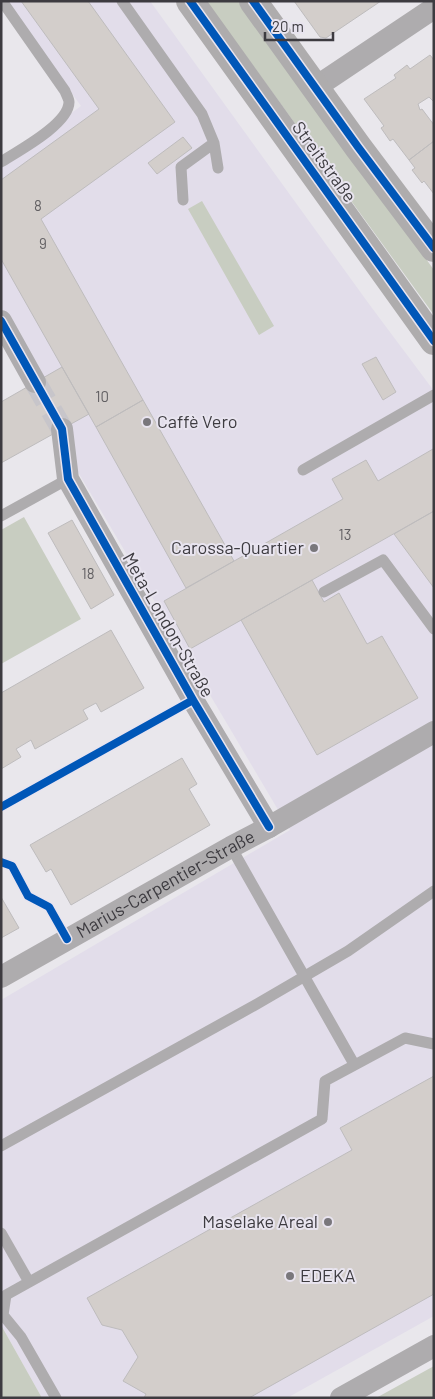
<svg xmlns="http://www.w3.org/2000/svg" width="435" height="1399" viewBox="0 0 435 1399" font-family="Barlow,sans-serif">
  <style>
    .built { fill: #e2ddea }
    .green { fill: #c8cdc1 }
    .building { fill: #d3cecb; stroke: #bebcbd }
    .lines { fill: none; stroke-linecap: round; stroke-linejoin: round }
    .street-tunnel { stroke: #c7c5ca; stroke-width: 22; stroke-dasharray: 22 11; stroke-linecap: butt }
    .lane { stroke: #aeacae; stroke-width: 11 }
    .street { stroke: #aeacae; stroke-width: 22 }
    .secondary { stroke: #aeacad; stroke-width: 28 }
    .cycleway-casing { stroke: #e8e4ef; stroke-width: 11 }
    .cycleway { stroke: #0057b8; stroke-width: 8 }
    .poi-dot { fill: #79777c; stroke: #e8e4ef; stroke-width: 2 }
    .labels { text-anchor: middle; stroke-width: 4; stroke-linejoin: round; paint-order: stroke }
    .number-label { font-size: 15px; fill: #626063 }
    .street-label { font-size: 18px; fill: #3d3b40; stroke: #e8e4ef }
    .poi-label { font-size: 18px; fill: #3d3b40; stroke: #e8e4ef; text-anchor: start }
  </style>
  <rect width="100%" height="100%" fill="#e9e7ec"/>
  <path class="built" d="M 4,1 L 150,1 L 369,304 L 434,391 L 434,1316 L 287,1398 L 42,1398 L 1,1325 L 1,1000 L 290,830 L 1,342 L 1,165 L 81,106 Z"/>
  <path class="green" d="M 206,1 L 240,1 L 434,270 L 434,315 Z
    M 202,201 L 274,326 L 259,335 L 188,209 Z
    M 24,517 L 81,619 L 1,664 L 1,530 Z
    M 1,1325 L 42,1398 L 1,1398 Z
    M 434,1366 L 434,1398 L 376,1398 Z"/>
  <path class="building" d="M 21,1 L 88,1 L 175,122 L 41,219 L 143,400 L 96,427 L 1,259 L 1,180 L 99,109 Z
    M 294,1 L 381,1 L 326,38 L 320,37 Z
    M 430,55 L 434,60 L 434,102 L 429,97 L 418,104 L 420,110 L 422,109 L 434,125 L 434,141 L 409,160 L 393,139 L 390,141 L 381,128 L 384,126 L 364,99 L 396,78 L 394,75 L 407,65 L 410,69 Z
    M 183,137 L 192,148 L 157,174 L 148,163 Z
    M 434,141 L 434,194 L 424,181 L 422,183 L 412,170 L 415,168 L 409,160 Z
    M 376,357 L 396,392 L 383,400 L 362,364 Z
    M 62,367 L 89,414 L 1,463 L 1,402 Z
    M 143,400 L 234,561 L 186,588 L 96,427 Z
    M 433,449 L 434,511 L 190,649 L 164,601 L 343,499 L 332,479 L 366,460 L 378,481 Z
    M 434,511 L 434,588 L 394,534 Z
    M 72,520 L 114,595 L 91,609 L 48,533 Z
    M 312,580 L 324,602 L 339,593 L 367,644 L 382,636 L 418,698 L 317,755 L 241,620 Z
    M 111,630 L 144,688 L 101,712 L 96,703 L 83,710 L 88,719 L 35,749 L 31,740 L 16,749 L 21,757 L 1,769 L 1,693 Z
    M 182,758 L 197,784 L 189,789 L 210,825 L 71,905 L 51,869 L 46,872 L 30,845 Z
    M 1,897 L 19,928 L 1,938 Z
    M 434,1076 L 434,1294 L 249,1398 L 144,1398 L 146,1394 L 123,1381 L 138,1357 L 122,1330 L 102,1325 L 87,1298 L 352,1150 L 340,1128 Z"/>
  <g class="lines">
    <path class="street-tunnel" d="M 35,382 L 62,429"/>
    <path class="lane" d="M 122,1 L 202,114 L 214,143 L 218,168
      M 1,162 C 18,151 69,124 69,102 C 69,99 66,94 65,91 L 2,1
      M 183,200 L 181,167 L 214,143
      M 303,470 L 434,395
      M 1,516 L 68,479
      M 324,592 L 383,560 L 434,629
      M 231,847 L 354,1064
      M 1,1146 L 257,1004 L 348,951 L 434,891
      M 1,1233 L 29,1282
      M 56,1398 L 21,1337 L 3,1315 L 6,1295 L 322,1119 L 325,1081 L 405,1038 L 434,1044"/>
    <g class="street">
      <path d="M 316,87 L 434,8"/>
      <path d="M 1,321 L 35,382"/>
      <path d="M 62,429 L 68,479 L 193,700 L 269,827"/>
      <path id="s1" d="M 1,977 L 231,847 L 269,827 L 434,732"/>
      <path d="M 341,1398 L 434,1346"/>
    </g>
    <path class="secondary" d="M 190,1 L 434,341
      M 253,1 L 358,147 L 434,248"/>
    <defs>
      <path id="cycleway" d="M 190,1 L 434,341
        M 253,1 L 358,147 L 434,248
        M 1,321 L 62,429 L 68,479 L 193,700 L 269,827
        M 1,807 L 193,700
        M 1,862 L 12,866 L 28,896 L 49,907 L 67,939"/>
    </defs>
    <use href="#cycleway" class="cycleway-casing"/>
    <use href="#cycleway" class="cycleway"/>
  </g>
  <g class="poi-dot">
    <circle cx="147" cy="422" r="5"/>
    <circle cx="314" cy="548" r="5"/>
    <circle cx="328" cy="1222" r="5"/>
    <circle cx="290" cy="1276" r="5"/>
  </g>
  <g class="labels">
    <g class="number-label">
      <text x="38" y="211">8</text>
      <text x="43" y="249">9</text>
      <text x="102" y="402">10</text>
      <text x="345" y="540">13</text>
      <text x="88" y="579">18</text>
    </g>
    <g class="street-label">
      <text transform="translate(324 162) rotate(54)" y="6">Streitstraße</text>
      <text transform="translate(168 625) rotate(60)" y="6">Meta-London-Straße</text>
      <text dy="6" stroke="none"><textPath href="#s1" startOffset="189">Marius-Carpentier-Straße</textPath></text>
    </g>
    <g class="poi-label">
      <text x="157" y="428">Caffè Vero</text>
      <text x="304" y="554" text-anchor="end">Carossa-Quartier</text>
      <text x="318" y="1228" text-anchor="end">Maselake Areal</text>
      <text x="300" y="1282">EDEKA</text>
    </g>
  </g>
  <rect width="435" height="1399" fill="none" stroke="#3d3b40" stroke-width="5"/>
  <path d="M265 32v8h68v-8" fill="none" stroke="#3d3b40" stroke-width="2.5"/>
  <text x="272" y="32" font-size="15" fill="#3d3b40" stroke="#e8e4ef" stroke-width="4" paint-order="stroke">20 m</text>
</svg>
